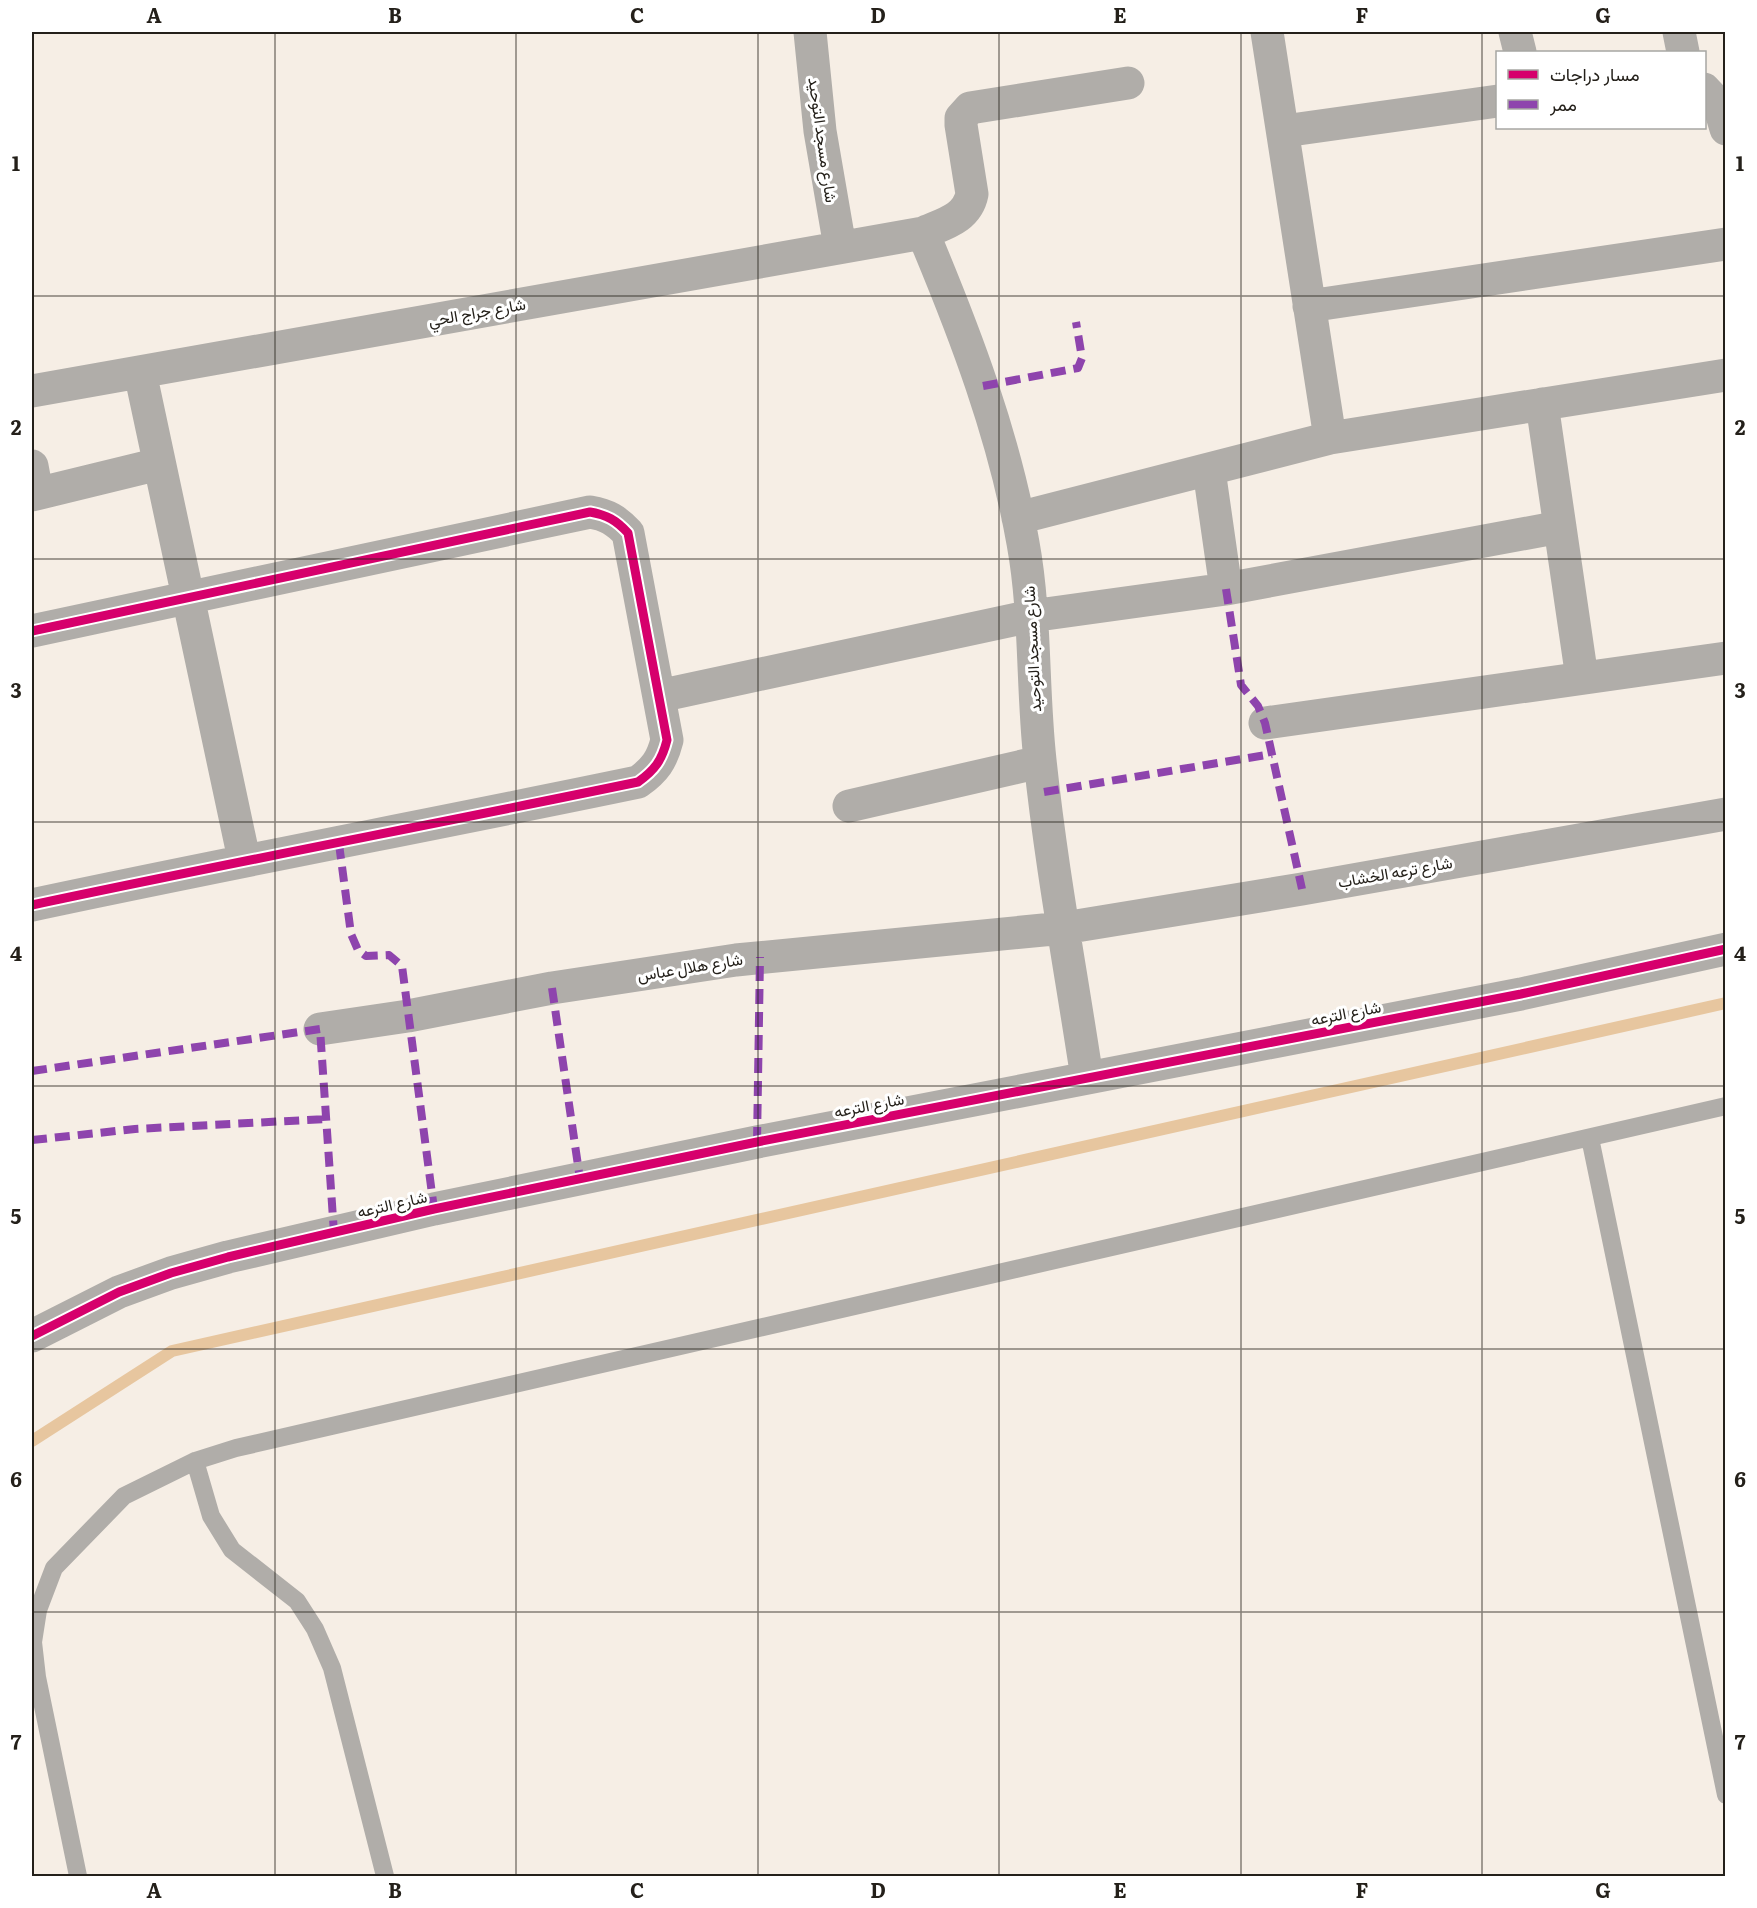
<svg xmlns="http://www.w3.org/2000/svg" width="1757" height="1908" viewBox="0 0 1757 1908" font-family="Literata,Vazirmatn,serif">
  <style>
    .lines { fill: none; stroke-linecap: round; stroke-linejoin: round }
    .stream { stroke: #e7c69f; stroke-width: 12 }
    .lane { stroke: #b0ada9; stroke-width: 18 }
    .street { stroke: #b0ada9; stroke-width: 33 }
    .quiet { stroke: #8e44ad; stroke-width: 8; stroke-dasharray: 15 8; stroke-linecap: butt }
    .cycleway-casing { stroke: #fff; stroke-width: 13 }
    .cycleway { stroke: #d6006c; stroke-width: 9 }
    .grid { fill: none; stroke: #24201a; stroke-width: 1.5; stroke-opacity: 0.55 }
    .labels { text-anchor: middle; stroke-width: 6; stroke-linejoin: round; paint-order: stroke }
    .street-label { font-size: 16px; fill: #24201a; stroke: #fff }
    .neatline { fill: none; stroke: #24201a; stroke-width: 2 }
    .grid-label { font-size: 20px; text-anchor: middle; font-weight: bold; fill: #24201a }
  </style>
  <rect width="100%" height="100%" fill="#f6eee5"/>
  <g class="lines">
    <path class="stream" d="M 32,1441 L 172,1351 L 1726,1003"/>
    <path class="lane" d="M 1590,1138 L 1726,1795
      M 195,1461 L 211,1516 L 232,1550 L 297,1601 L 315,1629 L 332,1668 L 385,1876
      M 78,1876 L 37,1677 L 33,1642 L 38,1610 L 54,1568 L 124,1496 L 195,1461 L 236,1448 L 1726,1106"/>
    <path class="street" d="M 810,32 L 820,131 L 840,247
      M 1267,32 L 1330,438
      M 1515,32 L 1520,52
      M 1679,32 L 1683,52
      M 1704,89 L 1719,105 L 1726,129
      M 1284,131 L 1498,101
      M 923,233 C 965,333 1004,435 1023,543 C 1036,614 1032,688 1040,760 C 1051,866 1071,972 1087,1078
      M 1309,306 L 1726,244
      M 140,372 L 244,859
      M 32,391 L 923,233 C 943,224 967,219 972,194 L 961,125 L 961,118 L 970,108 L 1128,83
      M 1542,404 L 1582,678
      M 32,466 L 37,493
      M 1209,470 L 1226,589
      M 32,495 L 159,464
      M 1018,518 L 1330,438 L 1726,375
      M 32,631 L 590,512 C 607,515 616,520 628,533 L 667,740 C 662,760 655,770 638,782 C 436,824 233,862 32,905
      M 659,696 L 1031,616 L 1226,589 L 1560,527
      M 1265,723 L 1726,658
      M 849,806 L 1040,762
      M 320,1029 L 408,1016 L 552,988 L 736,960 L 1064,928 L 1302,889 L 1726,814
      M 32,1336 L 119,1292 L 171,1273 L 228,1257 L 434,1209 L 757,1142 L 1521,994 L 1726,949"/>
    <path class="quiet" d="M 983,386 L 1078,368 L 1082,358 L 1076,322
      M 1226,589 L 1241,685 L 1258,706 L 1265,723 L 1302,889
      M 1044,792 L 1272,754
      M 339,844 L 351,934 L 358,950 L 366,956 L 389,955 L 402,966 L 434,1209
      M 552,988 L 580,1179
      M 32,1071 L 320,1029 L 334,1233
      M 32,1140 L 135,1129 L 326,1119
      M 757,1142 L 760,957"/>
    <defs>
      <path id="cycleway" d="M 32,631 L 590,512 C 607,515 616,520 628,533 L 667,740 C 662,760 655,770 638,782 C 436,824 233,862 32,905
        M 32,1336 L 119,1292 L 171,1273 L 228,1257 L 434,1209 L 757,1142 L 1521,994 L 1726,949"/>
    </defs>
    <use href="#cycleway" class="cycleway-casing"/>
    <use href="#cycleway" class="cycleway"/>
  </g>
  <path class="grid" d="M 275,32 L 275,1876M 516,32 L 516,1876M 758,32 L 758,1876M 999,32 L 999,1876M 1241,32 L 1241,1876M 1482,32 L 1482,1876M 32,296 L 1726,296M 32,559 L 1726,559M 32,822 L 1726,822M 32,1086 L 1726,1086M 32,1349 L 1726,1349M 32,1612 L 1726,1612"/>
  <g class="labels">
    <g class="street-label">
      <text transform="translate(823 140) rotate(82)" y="6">شارع مسجد التوحيد</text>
      <text transform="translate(477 312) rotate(-10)" y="6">شارع جراج الحي</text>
      <text transform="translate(1032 649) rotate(-93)" y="6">شارع مسجد التوحيد</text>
      <text transform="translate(1395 872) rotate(-10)" y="6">شارع ترعه الخشاب</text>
      <text transform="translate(690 967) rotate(-9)" y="6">شارع هلال عباس</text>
      <text transform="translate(1346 1013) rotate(-11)" y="6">شارع الترعه</text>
      <text transform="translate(869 1105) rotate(-11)" y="6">شارع الترعه</text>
      <text transform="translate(392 1204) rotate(-13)" y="6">شارع الترعه</text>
    </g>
  </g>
  <rect width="1757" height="1908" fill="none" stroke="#ffffff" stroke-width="66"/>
  <rect x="1496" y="51" width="210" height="78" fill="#ffffff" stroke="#a7a6a3" stroke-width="1.5"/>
  <rect x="1508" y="70" width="30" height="9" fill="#d6006c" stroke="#a7a6a3" stroke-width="1.5"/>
  <text x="1550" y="81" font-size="18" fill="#24201a">مسار دراجات</text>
  <rect x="1508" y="100" width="30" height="9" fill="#8e44ad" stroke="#a7a6a3" stroke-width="1.5"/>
  <text x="1550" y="111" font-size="18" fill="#24201a">ممر</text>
  <rect x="33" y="33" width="1691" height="1842" class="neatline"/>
  <g class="grid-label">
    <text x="154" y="23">A</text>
    <text x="395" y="23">B</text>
    <text x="637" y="23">C</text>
    <text x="878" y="23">D</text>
    <text x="1120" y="23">E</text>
    <text x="1362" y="23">F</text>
    <text x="1603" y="23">G</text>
    <text x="16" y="171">1</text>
    <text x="1740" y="171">1</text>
    <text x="16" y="435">2</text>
    <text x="1740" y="435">2</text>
    <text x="16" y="698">3</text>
    <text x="1740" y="698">3</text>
    <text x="16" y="961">4</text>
    <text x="1740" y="961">4</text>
    <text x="16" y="1224">5</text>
    <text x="1740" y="1224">5</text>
    <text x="16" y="1487">6</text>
    <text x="1740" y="1487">6</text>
    <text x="16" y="1750">7</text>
    <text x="1740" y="1750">7</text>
    <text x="154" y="1898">A</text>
    <text x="395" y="1898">B</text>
    <text x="637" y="1898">C</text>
    <text x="878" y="1898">D</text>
    <text x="1120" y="1898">E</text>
    <text x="1362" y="1898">F</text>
    <text x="1603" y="1898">G</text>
  </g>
</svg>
